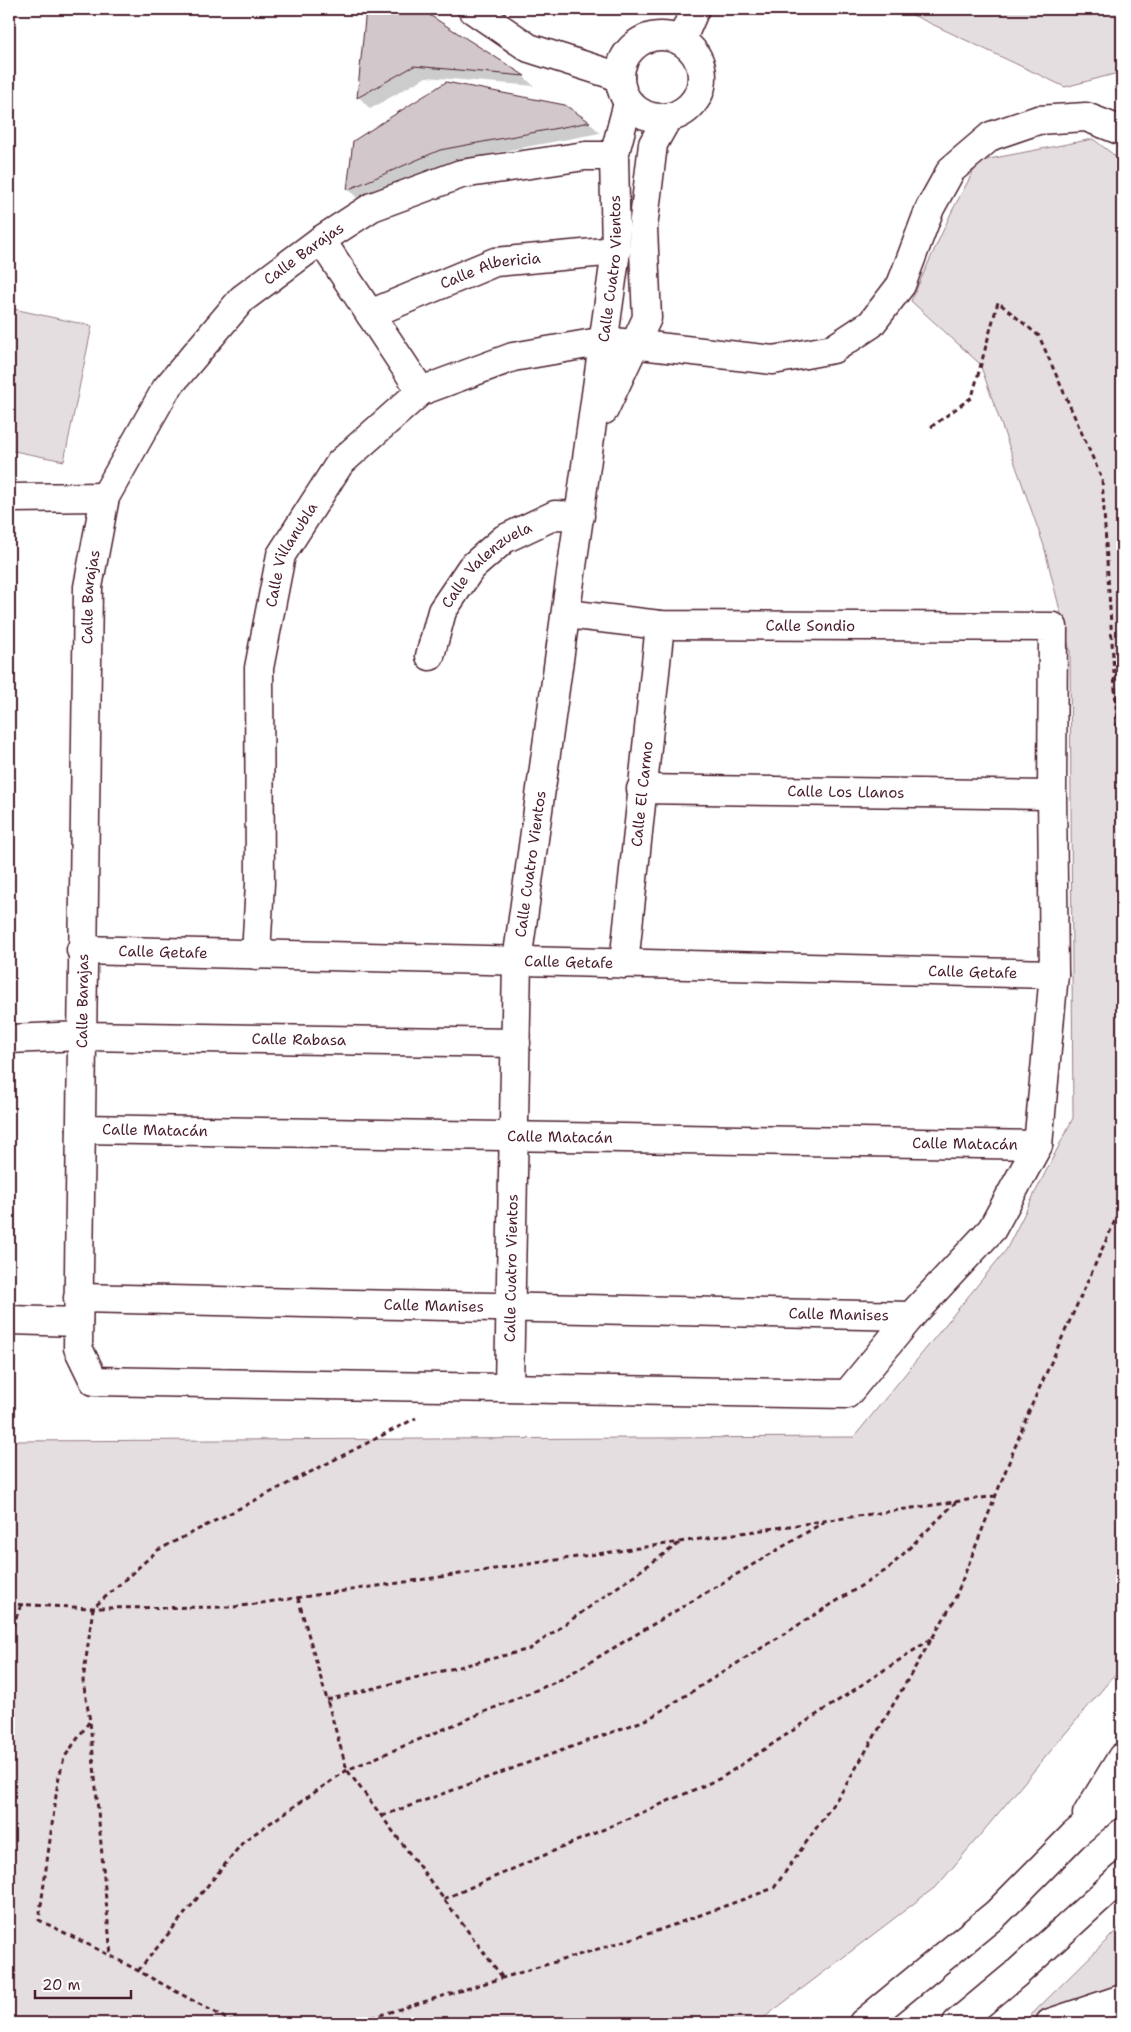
<svg xmlns="http://www.w3.org/2000/svg" width="1131" height="2032" viewBox="0 0 1131 2032" font-family="'Shantell Sans',sans-serif">
  <style>
    .green { fill: #e5dee0; stroke: #987e86 }
    .shadow { fill: #0003 }
    .building { fill: #d2c7cb; stroke: #4a1f2b }
    .lines { fill: none; stroke-linecap: round; stroke-linejoin: round }
    .street-casing { stroke: #4a1f2b; stroke-width: 31 }
    .secondary-casing { stroke: #4a1f2b; stroke-width: 31 }
    .highway-casing { stroke: #4a1f2b; stroke-width: 31 }
    .path { stroke: #4a1f2b; stroke-width: 3; stroke-dasharray: 5 4; stroke-linecap: butt }
    .street { stroke: #fff; stroke-width: 28 }
    .secondary { stroke: #fff; stroke-width: 28 }
    .highway { stroke: #fff; stroke-width: 28 }
    .labels { text-anchor: middle; stroke-width: 4; stroke-linejoin: round; paint-order: stroke }
    .street-label { font-size: 15px; fill: #4a1f2b; stroke: #fff }
  </style>
  <rect width="100%" height="100%" fill="#fff"/>
  <filter id="ink" filterUnits="userSpaceOnUse"><feTurbulence type="fractalNoise" baseFrequency=".02" numOctaves="2"/><feDisplacementMap in="SourceGraphic" scale="10" xChannelSelector="R" yChannelSelector="G"/><feConvolveMatrix kernelMatrix="1 2 1 2 8 2 1 2 1" color-interpolation-filters="sRGB"/></filter>
  <g filter="url(#ink)">
    <path class="green" d="M 900,9 L 1122,9 L 1122,72 L 1065,87 Z
      M 1093,139 L 1122,161 L 1122,1666 L 938,1885 L 757,2023 L 9,2023 L 9,1441 L 854,1437 L 1006,1250 L 1073,1118 L 1070,651 L 1044,546 L 980,364 L 911,301 L 952,211 L 979,161 Z
      M 9,308 L 92,326 L 64,461 L 9,450 Z
      M 1122,1925 L 1122,2023 L 1023,2023 Z"/>
    <path class="shadow" d="M 367,9 L 418,9 L 524,77 L 534,86 L 426,77 L 370,109 L 359,97 Z
      M 565,107 L 590,123 L 600,133 L 452,161 L 359,200 L 348,189 L 354,142 Z"/>
    <path class="building" d="M 366,9 L 420,9 L 525,76 L 414,66 L 357,98 Z
      M 446,82 L 565,105 L 590,122 L 440,150 L 347,190 L 353,141 Z"/>
    <g class="lines">
      <defs>
        <g id="street">
          <path d="M 472,9 L 529,48 L 620,77"/>
          <circle cx="661" cy="77" r="41"/>
          <path d="M 321,240 L 421,391"/>
          <path id="s1" d="M 370,314 L 495,262 L 616,251"/>
          <path d="M 604,410 L 647,318 L 643,228 L 653,144 L 667,119"/>
          <path d="M 9,498 L 105,497"/>
          <path id="s2" d="M 567,614 L 660,625 L 1053,627 L 1052,795 L 1054,974 L 1038,1145 L 992,1229 L 911,1316 L 847,1394 L 94,1381 L 78,1348 L 88,587 L 105,497 L 166,389 L 242,299 L 321,240 L 372,207 L 461,174 L 585,156 L 614,156"/>
          <path id="s3" d="M 430,656 L 442,611 L 471,568 L 504,539 L 555,515 L 580,516"/>
          <path id="s4" d="M 641,789 L 1052,795"/>
          <path id="s5" d="M 81,950 L 1054,974"/>
          <path id="s6" d="M 256,955 L 260,883 L 259,668 L 281,555 L 340,463 L 421,391 L 513,357 L 605,341"/>
          <path id="s7" d="M 624,964 L 660,625"/>
          <path id="s8" d="M 9,1039 L 82,1036 L 516,1043"/>
          <path id="s9" d="M 81,1129 L 1038,1145"/>
          <path id="s10" d="M 78,1298 L 911,1316"/>
          <path d="M 9,1320 L 78,1322"/>
          <path id="s11" d="M 509,1387 L 517,961 L 616,251 L 614,156 L 628,103"/>
        </g>
        <path id="secondary" d="M 681,41 L 695,9"/>
        <path id="highway" d="M 605,341 L 773,360 L 833,349 L 871,324 L 901,285 L 930,208 L 951,170 L 991,136 L 1038,120 L 1086,117 L 1122,131
          M 1087,1814 L 1122,1757
          M 863,2023 L 997,1913 L 1073,1836 L 1122,1794
          M 957,2023 L 1017,1973 L 1122,1877
          M 1050,2023 L 1122,1999"/>
      </defs>
      <use href="#street" class="street-casing"/>
      <use href="#secondary" class="secondary-casing"/>
      <use href="#highway" class="highway-casing"/>
      <path class="path" d="M 931,427 L 972,397 L 998,302 L 1039,336 L 1102,479 L 1122,803
        M 298,1598 L 347,1770 L 503,1978
        M 9,1604 L 93,1608 L 234,1607 L 995,1496
        M 9,1635 L 21,1605
        M 327,1700 L 530,1649 L 681,1542
        M 89,1722 L 64,1758 L 58,1781 L 39,1920 L 111,1956
        M 382,1816 L 648,1719 L 888,1569 L 956,1502
        M 444,1899 L 721,1778 L 931,1639
        M 138,1971 L 244,1841 L 347,1770 L 560,1680 L 824,1522
        M 234,2023 L 111,1956 L 90,1721 L 83,1681 L 93,1608 L 158,1550 L 416,1418
        M 354,2023 L 654,1932 L 774,1888 L 843,1790 L 954,1601 L 1030,1409 L 1122,1205"/>
      <use href="#street" class="street"/>
      <use href="#secondary" class="secondary"/>
      <use href="#highway" class="highway"/>
    </g>
  </g>
  <g class="labels">
    <g class="street-label">
      <text dy="5" stroke="none"><textPath href="#s2" startOffset="3282">Calle Barajas</textPath></text>
      <text dy="5" stroke="none"><textPath href="#s11" startOffset="1125">Calle Cuatro Vientos</textPath></text>
      <text dy="5" stroke="none"><textPath href="#s1" startOffset="129">Calle Albericia</textPath></text>
      <text dy="5" stroke="none"><textPath href="#s6" startOffset="406">Calle Villanubla</textPath></text>
      <text dy="5" stroke="none"><textPath href="#s3" startOffset="112">Calle Valenzuela</textPath></text>
      <text dy="5" stroke="none"><textPath href="#s2" startOffset="2862">Calle Barajas</textPath></text>
      <text dy="5" stroke="none"><textPath href="#s2" startOffset="244">Calle Sondio</textPath></text>
      <text dy="5" stroke="none"><textPath href="#s4" startOffset="205">Calle Los Llanos</textPath></text>
      <text dy="5" stroke="none"><textPath href="#s7" startOffset="171">Calle El Carmo</textPath></text>
      <text dy="5" stroke="none"><textPath href="#s11" startOffset="524">Calle Cuatro Vientos</textPath></text>
      <text dy="5" stroke="none"><textPath href="#s5" startOffset="82">Calle Getafe</textPath></text>
      <text dy="5" stroke="none"><textPath href="#s5" startOffset="488">Calle Getafe</textPath></text>
      <text dy="5" stroke="none"><textPath href="#s5" startOffset="892">Calle Getafe</textPath></text>
      <text dy="5" stroke="none"><textPath href="#s2" startOffset="2458">Calle Barajas</textPath></text>
      <text dy="5" stroke="none"><textPath href="#s8" startOffset="290">Calle Rabasa</textPath></text>
      <text dy="5" stroke="none"><textPath href="#s9" startOffset="74">Calle Matacán</textPath></text>
      <text dy="5" stroke="none"><textPath href="#s9" startOffset="479">Calle Matacán</textPath></text>
      <text dy="5" stroke="none"><textPath href="#s9" startOffset="884">Calle Matacán</textPath></text>
      <text dy="5" stroke="none"><textPath href="#s11" startOffset="119">Calle Cuatro Vientos</textPath></text>
      <text dy="5" stroke="none"><textPath href="#s10" startOffset="356">Calle Manises</textPath></text>
      <text dy="5" stroke="none"><textPath href="#s10" startOffset="761">Calle Manises</textPath></text>
    </g>
  </g>
  <rect width="1131" height="2032" fill="none" stroke="#fff" stroke-width="30"/>
  <rect x="15" y="15" width="1101" height="2002" fill="none" stroke="#4a1f2b" stroke-width="2" filter="url(#ink)"/>
  <path d="M35 1990v8h96v-8" fill="none" stroke="#4a1f2b" stroke-width="2.5"/>
  <text x="42" y="1990" font-size="15" fill="#4a1f2b" stroke="#ffffff" stroke-width="4" paint-order="stroke">20 m</text>
</svg>
